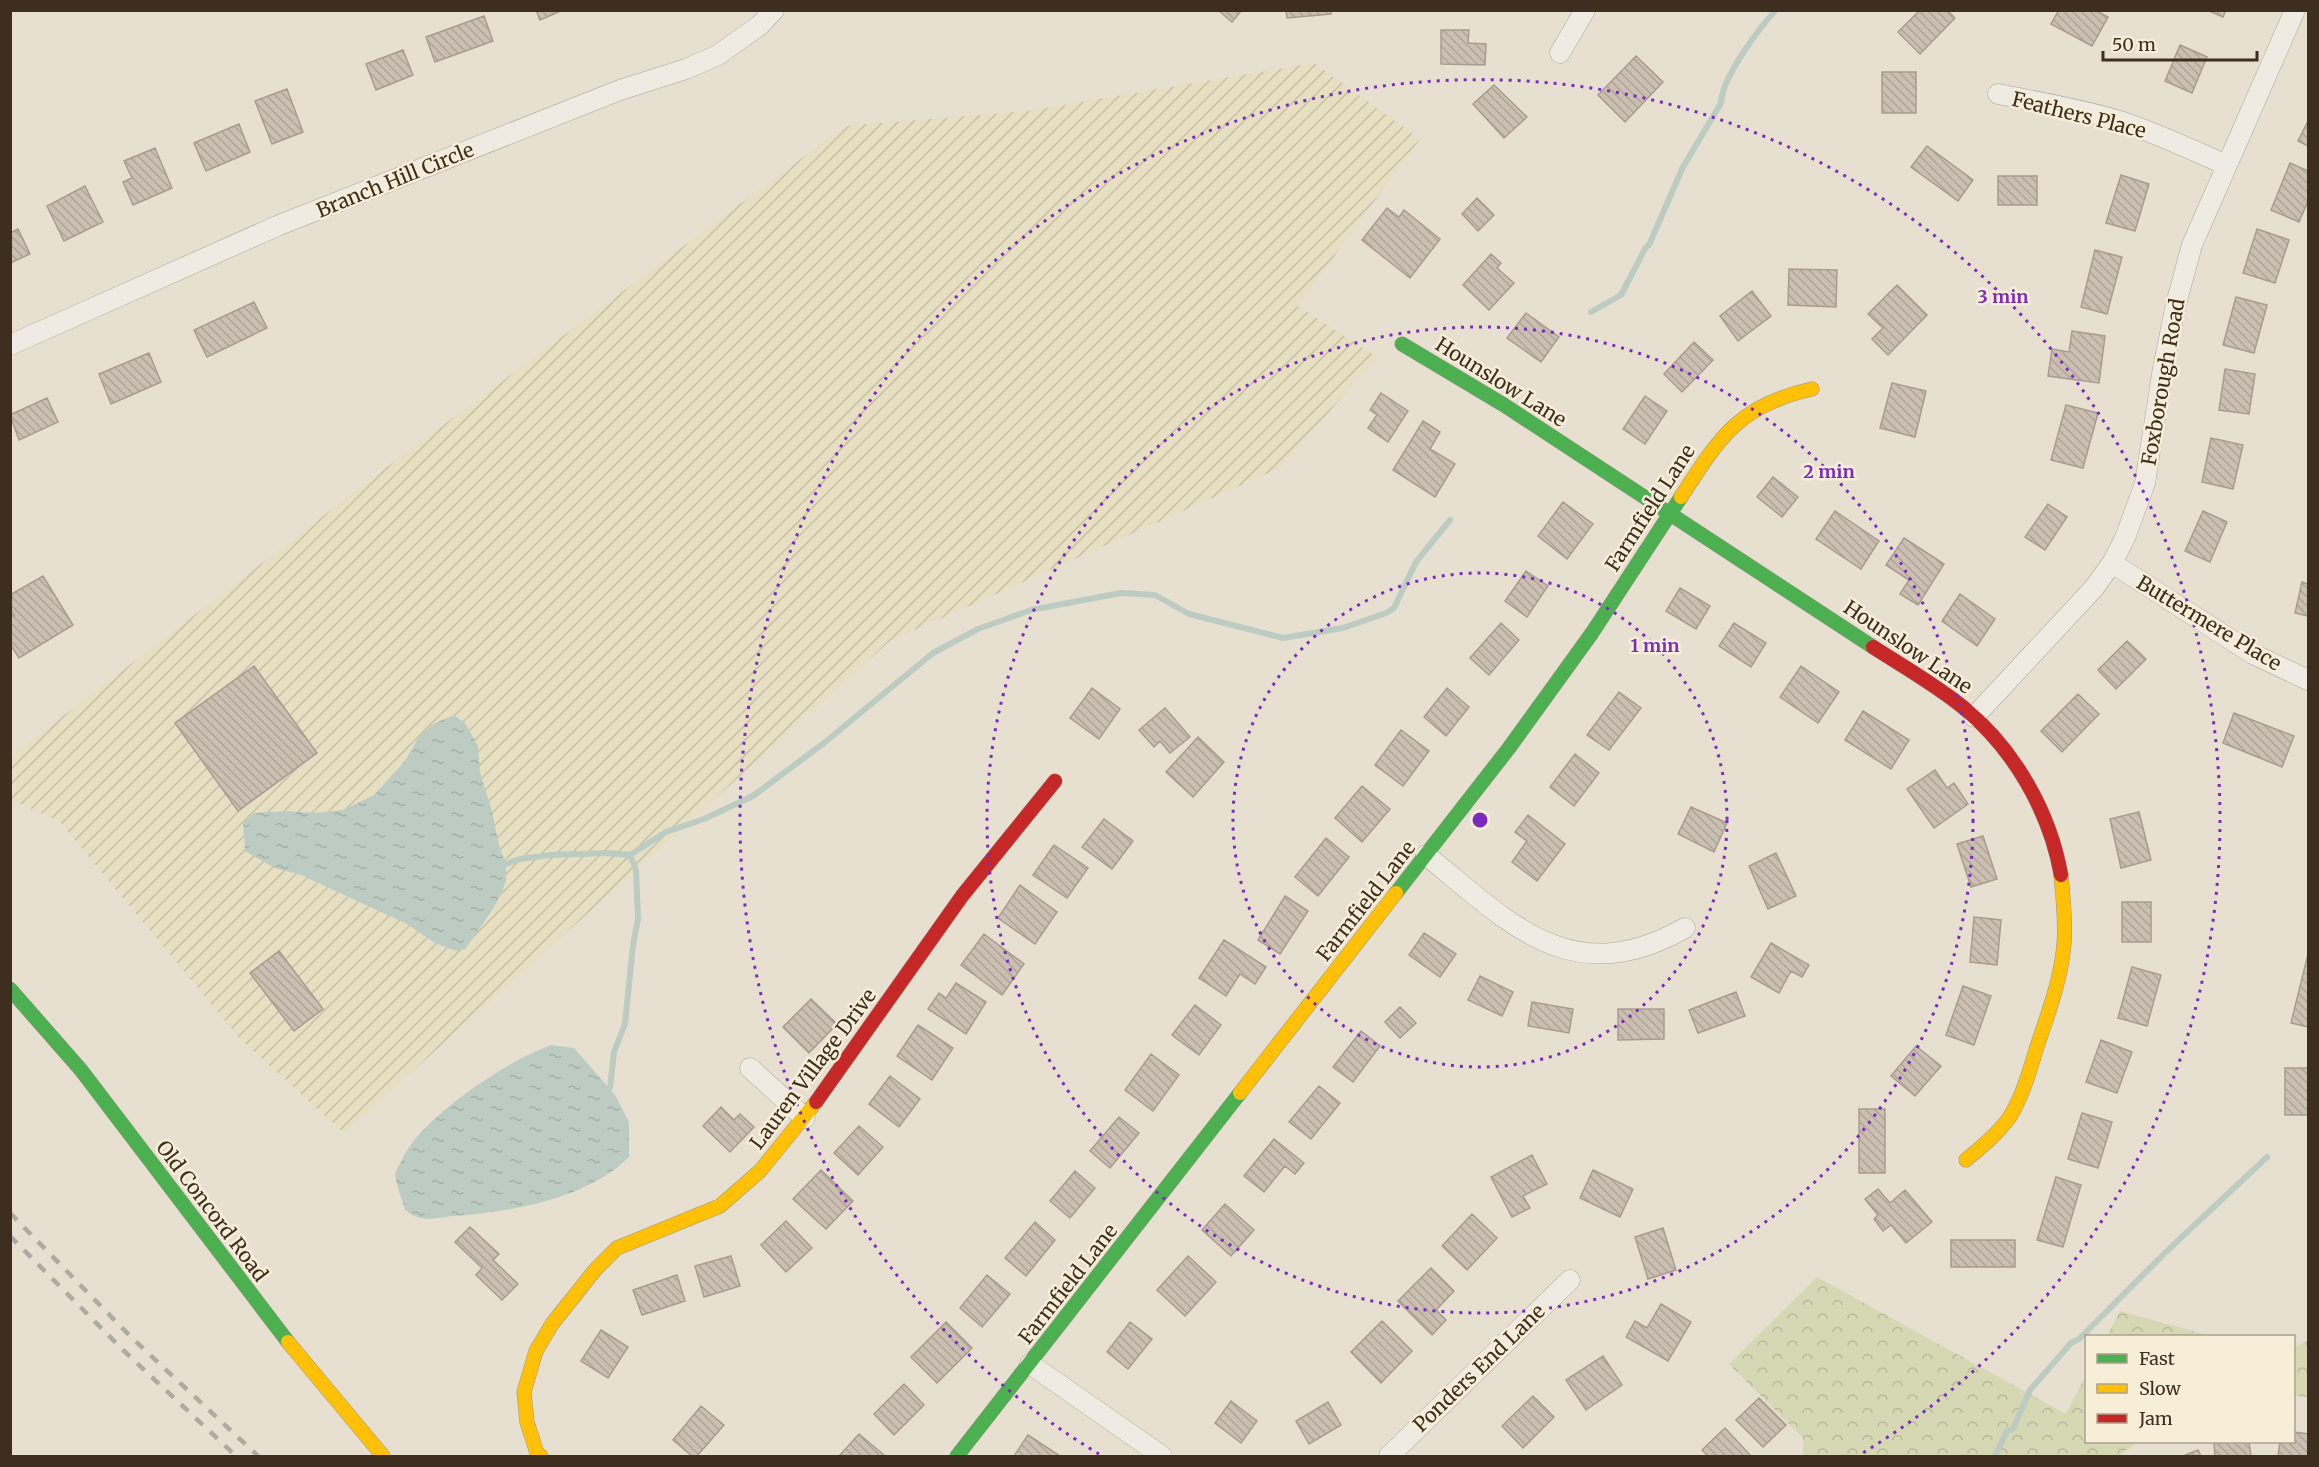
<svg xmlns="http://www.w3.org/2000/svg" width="2319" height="1467" viewBox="0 0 2319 1467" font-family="Merriweather,serif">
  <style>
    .farmland { fill: url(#farmland-furrows) }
    .forest { fill: url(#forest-crowns) }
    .water { fill: url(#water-ripples) }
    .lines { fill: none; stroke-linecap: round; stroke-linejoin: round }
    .stream { stroke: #bcccc2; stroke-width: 6 }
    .building { fill: url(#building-back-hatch); stroke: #a89c90; stroke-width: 1.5 }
    .street-casing { stroke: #ada599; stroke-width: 21 }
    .fast-casing { stroke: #9c958a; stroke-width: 15 }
    .slow-casing { stroke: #9c958a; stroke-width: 15 }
    .jam-casing { stroke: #9c958a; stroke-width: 15 }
    .street { stroke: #efebe3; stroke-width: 20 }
    .fast { stroke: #4caf50; stroke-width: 14 }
    .slow { stroke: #ffc107; stroke-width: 14 }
    .jam { stroke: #c62828; stroke-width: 14 }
    .rail { stroke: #afaaa2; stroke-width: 4.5; stroke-dasharray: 10 10; stroke-linecap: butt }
    .ring { fill: none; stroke: #7b2cbf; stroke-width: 3; stroke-dasharray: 3 6 }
    .labels { text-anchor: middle; stroke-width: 5; stroke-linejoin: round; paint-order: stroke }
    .street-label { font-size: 20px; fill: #3d2e20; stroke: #f7eed8 }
    .centre { fill: #7b2cbf; stroke: #f7eed8; stroke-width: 3 }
    .ring-label { font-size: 18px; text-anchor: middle; font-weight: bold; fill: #7b2cbf; stroke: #f7eed8; stroke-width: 5; stroke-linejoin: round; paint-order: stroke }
  </style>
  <defs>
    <pattern id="farmland-furrows" width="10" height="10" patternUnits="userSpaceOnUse" patternTransform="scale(1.5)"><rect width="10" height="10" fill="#e6dfc2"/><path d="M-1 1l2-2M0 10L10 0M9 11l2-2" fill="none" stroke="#c6c0a6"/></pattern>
    <pattern id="forest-crowns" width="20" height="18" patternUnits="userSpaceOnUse" patternTransform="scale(1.5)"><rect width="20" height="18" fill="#d6d7b3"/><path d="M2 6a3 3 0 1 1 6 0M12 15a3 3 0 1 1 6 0" fill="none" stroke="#b9b99a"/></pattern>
    <pattern id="water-ripples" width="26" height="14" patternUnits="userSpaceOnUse" patternTransform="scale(1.5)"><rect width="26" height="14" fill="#bcccc2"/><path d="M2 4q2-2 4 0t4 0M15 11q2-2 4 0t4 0" fill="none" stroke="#a2b0a6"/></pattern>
    <pattern id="building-back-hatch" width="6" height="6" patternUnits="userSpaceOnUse" patternTransform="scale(1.5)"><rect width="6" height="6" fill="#cbbfb2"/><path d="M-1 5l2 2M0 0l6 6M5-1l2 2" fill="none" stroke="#afa499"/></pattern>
  </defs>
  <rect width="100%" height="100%" fill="#e7e0d1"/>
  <path class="farmland" d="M 1314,63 L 1420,139 L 1298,306 L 1377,357 L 1280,468 L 890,641 L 344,1133 L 241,1040 L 59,821 L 11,800 L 11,756 L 383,470 L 845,126 L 1028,111 Z"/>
  <path class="forest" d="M 1817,1277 L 2066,1414 L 2086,1375 L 2086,1442 L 2137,1442 L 2119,1456 L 1803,1456 L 1803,1438 L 1729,1364 Z
    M 2120,1311 L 2211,1336 L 2107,1336 Z
    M 2308,1340 L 2308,1397 L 2294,1396 L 2294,1348 Z"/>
  <path class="water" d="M 454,715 L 465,723 L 478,746 L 480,772 L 491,808 L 499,845 L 506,864 L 506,881 L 502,892 L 493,909 L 465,949 L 456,951 L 435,943 L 407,924 L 301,875 L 275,868 L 245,851 L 243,823 L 254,813 L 288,811 L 316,813 L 343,810 L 374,795 L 405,761 L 420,735 L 435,723 Z
    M 551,1045 L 574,1048 L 615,1095 L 629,1122 L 629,1157 C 587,1199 511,1212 453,1216 C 443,1217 427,1221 417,1217 C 413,1216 409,1212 405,1210 C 403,1202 395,1180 395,1174 C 396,1171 399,1165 401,1162 C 419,1118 507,1061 551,1045 Z"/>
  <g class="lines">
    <path class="stream" d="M 1591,312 L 1621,295 L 1646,247 L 1649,245 L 1683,167 L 1721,103 C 1721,79 1759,28 1776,10
      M 500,863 L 506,864 L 520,859 L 550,855 L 608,853 L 630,855 L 666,832 L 704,819 L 753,796 L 824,743 L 933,653 L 978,629 L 1031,610 L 1121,593 L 1155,595 L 1189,614 L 1283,638 L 1343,628 L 1386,613 L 1394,608 L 1416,562 L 1450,520
      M 603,1092 L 610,1088 L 614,1052 L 625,1024 L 633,945 L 638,919 L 636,870 L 630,855
      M 1995,1456 L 2007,1431 L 2013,1429 L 2030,1390 L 2071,1343 L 2079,1339 L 2169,1249 L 2267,1157"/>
  </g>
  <path class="building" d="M 536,10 L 563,10 L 540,20 Z
    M 1218,10 L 1242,10 L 1232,22 Z
    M 1286,10 L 1331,10 L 1331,14 L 1287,18 Z
    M 1920,10 L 1947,10 L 1955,18 L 1920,54 L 1898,32 Z
    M 2059,10 L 2095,10 L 2108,17 L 2092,46 L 2051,24 Z
    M 2207,10 L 2226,10 L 2223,17 Z
    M 484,16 L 493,41 L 435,62 L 426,37 Z
    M 1441,30 L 1469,30 L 1468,43 L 1486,44 L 1485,65 L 1441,64 Z
    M 2180,45 L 2207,57 L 2192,93 L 2165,81 Z
    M 403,50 L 413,75 L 376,90 L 366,64 Z
    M 1636,56 L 1663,82 L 1625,122 L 1598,95 Z
    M 1882,72 L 1916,72 L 1916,113 L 1882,113 Z
    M 1494,85 L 1527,117 L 1504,138 L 1473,104 Z
    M 287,89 L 303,132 L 272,144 L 255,101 Z
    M 2308,121 L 2308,146 L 2298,141 Z
    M 239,124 L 250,152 L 206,171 L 194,143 Z
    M 1927,146 L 1973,180 L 1958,201 L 1911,167 Z
    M 155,148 L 172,188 L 133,205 L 123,182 L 132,178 L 124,161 Z
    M 2290,163 L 2308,171 L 2308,201 L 2299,222 L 2271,210 Z
    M 2121,175 L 2149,184 L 2135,231 L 2106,223 Z
    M 1998,176 L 2037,176 L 2037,205 L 1998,205 Z
    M 85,186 L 103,222 L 64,241 L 47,206 Z
    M 1477,198 L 1494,215 L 1478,231 L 1462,214 Z
    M 1387,208 L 1399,217 L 1404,210 L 1440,239 L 1410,278 L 1362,240 Z
    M 18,229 L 30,254 L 10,263 L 10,233 Z
    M 2257,229 L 2289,240 L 2275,283 L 2243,273 Z
    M 2095,250 L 2122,257 L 2107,314 L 2081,307 Z
    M 1491,254 L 1501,263 L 1497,268 L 1514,283 L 1489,310 L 1463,285 Z
    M 1789,269 L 1837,270 L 1836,307 L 1788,305 Z
    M 1897,285 L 1927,315 L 1888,355 L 1872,339 L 1883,328 L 1868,314 Z
    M 1752,291 L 1771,316 L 1738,341 L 1720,316 Z
    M 2236,297 L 2267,305 L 2254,353 L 2223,345 Z
    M 254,302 L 267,328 L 207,357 L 194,330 Z
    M 1526,313 L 1559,337 L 1541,362 L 1507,338 Z
    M 2072,331 L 2105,336 L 2099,383 L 2048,376 L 2052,349 L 2069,352 Z
    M 1694,342 L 1713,360 L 1682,392 L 1664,374 Z
    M 149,353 L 161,382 L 111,404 L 99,374 Z
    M 2225,369 L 2255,374 L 2249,414 L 2219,410 Z
    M 1892,383 L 1926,391 L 1915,437 L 1880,428 Z
    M 1381,393 L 1408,411 L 1388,442 L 1368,428 L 1377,415 L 1370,410 Z
    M 1645,396 L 1667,411 L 1645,444 L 1623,429 Z
    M 47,398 L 58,422 L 19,440 L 10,415 Z
    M 2066,405 L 2098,413 L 2083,468 L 2051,460 Z
    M 1423,421 L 1440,432 L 1430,449 L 1455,464 L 1435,497 L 1393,470 Z
    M 2211,438 L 2243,445 L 2233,489 L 2202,482 Z
    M 1773,477 L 1798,497 L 1782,517 L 1757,497 Z
    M 1563,502 L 1593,524 L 1567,559 L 1538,536 Z
    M 2048,504 L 2067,517 L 2045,550 L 2025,537 Z
    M 1835,511 L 1879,541 L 1861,569 L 1816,539 Z
    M 2203,511 L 2227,522 L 2210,562 L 2185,551 Z
    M 1904,538 L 1944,564 L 1918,605 L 1900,594 L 1909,580 L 1886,565 Z
    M 1526,571 L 1548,586 L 1527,617 L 1505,601 Z
    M 43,576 L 73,625 L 19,658 L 10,644 L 10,617 L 14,615 L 10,610 L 10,595 Z
    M 2302,582 L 2308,584 L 2308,616 L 2295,613 Z
    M 1680,588 L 1710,606 L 1696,629 L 1666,611 Z
    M 1960,594 L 1995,619 L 1977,646 L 1942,621 Z
    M 1501,623 L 1519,640 L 1489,675 L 1470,658 Z
    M 1734,623 L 1766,643 L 1751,667 L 1719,646 Z
    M 2127,641 L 2146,659 L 2116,689 L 2098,670 Z
    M 254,666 L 317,753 L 238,811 L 175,723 Z
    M 1801,666 L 1839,692 L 1818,723 L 1780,697 Z
    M 1092,688 L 1120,709 L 1099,739 L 1070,718 Z
    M 1447,688 L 1469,707 L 1446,736 L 1424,717 Z
    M 1619,692 L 1641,708 L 1609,750 L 1587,735 Z
    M 2078,694 L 2099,714 L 2062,752 L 2041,731 Z
    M 1165,708 L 1190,737 L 1170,753 L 1160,741 L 1154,747 L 1139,730 Z
    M 1863,711 L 1909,740 L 1891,769 L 1845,740 Z
    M 2234,713 L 2294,736 L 2282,767 L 2223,743 Z
    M 1401,730 L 1429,751 L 1403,786 L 1375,765 Z
    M 1198,737 L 1224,762 L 1193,797 L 1166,772 Z
    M 1575,754 L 1599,773 L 1574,806 L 1550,787 Z
    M 1935,770 L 1947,788 L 1954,783 L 1968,804 L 1934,828 L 1907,789 Z
    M 1362,786 L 1390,809 L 1362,842 L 1335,818 Z
    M 1691,807 L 1727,823 L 1714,852 L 1678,834 Z
    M 2139,812 L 2151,860 L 2121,868 L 2110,819 Z
    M 1528,815 L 1565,844 L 1537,881 L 1512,862 L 1527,841 L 1515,832 Z
    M 1104,819 L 1133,841 L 1112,869 L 1082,847 Z
    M 1983,836 L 1997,879 L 1971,887 L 1957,844 Z
    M 1326,838 L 1349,857 L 1318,896 L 1295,877 Z
    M 1054,845 L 1088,868 L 1067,898 L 1033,875 Z
    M 1776,853 L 1796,896 L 1768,909 L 1749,866 Z
    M 1020,885 L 1057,912 L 1035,944 L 998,918 Z
    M 1285,896 L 1308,911 L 1280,954 L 1258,940 Z
    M 2122,902 L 2151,902 L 2151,942 L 2122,942 Z
    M 1974,917 L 2001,920 L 1997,965 L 1970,962 Z
    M 1424,933 L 1456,954 L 1440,977 L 1409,955 Z
    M 984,934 L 1024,964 L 1002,995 L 961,965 Z
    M 1224,940 L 1266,967 L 1255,984 L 1240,974 L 1226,996 L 1199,978 Z
    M 1771,943 L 1809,965 L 1802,977 L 1791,971 L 1779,993 L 1751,977 Z
    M 279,951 L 323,1009 L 294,1031 L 250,973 Z
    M 2308,954 L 2308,1027 L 2291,1023 Z
    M 2132,967 L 2161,975 L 2147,1026 L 2118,1018 Z
    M 1480,976 L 1513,992 L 1502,1016 L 1468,1000 Z
    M 956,983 L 986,1002 L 966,1034 L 928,1009 L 939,993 L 946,998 Z
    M 1963,986 L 1991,996 L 1974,1045 L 1946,1035 Z
    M 1736,992 L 1745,1016 L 1698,1033 L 1689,1010 Z
    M 811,999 L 837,1024 L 809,1053 L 783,1027 Z
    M 1532,1002 L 1573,1009 L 1569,1033 L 1528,1026 Z
    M 1195,1005 L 1221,1025 L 1199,1055 L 1172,1035 Z
    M 1400,1007 L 1416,1023 L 1400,1038 L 1385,1022 Z
    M 1618,1009 L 1664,1009 L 1664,1039 L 1618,1040 Z
    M 918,1025 L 953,1048 L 932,1080 L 897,1056 Z
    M 1361,1031 L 1380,1046 L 1353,1082 L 1333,1067 Z
    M 2101,1040 L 2132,1052 L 2117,1093 L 2086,1082 Z
    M 1916,1046 L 1941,1066 L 1915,1096 L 1891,1076 Z
    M 1151,1054 L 1179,1075 L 1153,1111 L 1125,1090 Z
    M 2285,1068 L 2308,1068 L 2308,1115 L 2285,1115 Z
    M 890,1076 L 920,1099 L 899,1127 L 869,1104 Z
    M 1319,1086 L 1340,1103 L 1311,1139 L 1289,1122 Z
    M 721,1107 L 734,1120 L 740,1114 L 754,1127 L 730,1152 L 703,1126 Z
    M 1859,1109 L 1885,1109 L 1885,1173 L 1859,1173 Z
    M 2082,1113 L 2112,1122 L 2098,1168 L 2068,1159 Z
    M 1119,1117 L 1139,1133 L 1110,1168 L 1090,1151 Z
    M 859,1126 L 883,1147 L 858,1175 L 834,1153 Z
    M 1274,1139 L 1304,1163 L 1295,1174 L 1285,1166 L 1264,1192 L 1244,1176 Z
    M 1532,1155 L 1547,1184 L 1523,1196 L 1530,1208 L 1512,1217 L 1491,1177 Z
    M 821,1170 L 853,1201 L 826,1229 L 793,1199 Z
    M 1593,1170 L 1633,1189 L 1620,1217 L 1580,1198 Z
    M 1075,1171 L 1095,1188 L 1070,1218 L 1050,1201 Z
    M 2056,1177 L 2081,1185 L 2063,1247 L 2037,1240 Z
    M 1878,1189 L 1890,1203 L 1905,1190 L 1932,1222 L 1906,1243 L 1891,1225 L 1883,1231 L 1874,1219 L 1878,1215 L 1865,1199 Z
    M 1225,1204 L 1254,1230 L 1231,1256 L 1202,1230 Z
    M 1472,1214 L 1497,1238 L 1467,1270 L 1442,1246 Z
    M 786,1221 L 812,1248 L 786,1272 L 761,1245 Z
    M 1035,1222 L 1055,1240 L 1026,1276 L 1005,1258 Z
    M 470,1227 L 499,1254 L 493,1260 L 518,1284 L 502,1300 L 476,1275 L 482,1268 L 455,1242 Z
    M 1663,1228 L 1676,1270 L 1648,1279 L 1635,1237 Z
    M 1951,1240 L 2015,1240 L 2015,1267 L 1951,1267 Z
    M 731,1256 L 740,1286 L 704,1297 L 695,1266 Z
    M 1188,1256 L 1216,1282 L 1185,1316 L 1157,1290 Z
    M 1431,1268 L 1454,1291 L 1436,1310 L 1446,1320 L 1432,1335 L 1398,1301 Z
    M 677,1275 L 685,1301 L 642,1315 L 633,1290 Z
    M 987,1275 L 1010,1294 L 982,1327 L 960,1308 Z
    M 1661,1304 L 1691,1322 L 1668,1361 L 1626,1337 L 1635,1321 L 1647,1328 Z
    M 1382,1321 L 1412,1351 L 1381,1383 L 1351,1352 Z
    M 946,1322 L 972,1348 L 937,1383 L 911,1357 Z
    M 1130,1322 L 1152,1339 L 1128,1369 L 1107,1352 Z
    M 601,1330 L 628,1347 L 608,1378 L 581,1361 Z
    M 1603,1356 L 1622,1385 L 1586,1410 L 1566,1380 Z
    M 904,1384 L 924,1405 L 894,1435 L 874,1414 Z
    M 1533,1396 L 1554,1417 L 1523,1448 L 1502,1426 Z
    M 1759,1398 L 1786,1425 L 1763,1447 L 1736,1420 Z
    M 1231,1401 L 1257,1421 L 1241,1443 L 1215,1423 Z
    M 1328,1402 L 1341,1425 L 1309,1444 L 1296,1421 Z
    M 701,1406 L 724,1425 L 697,1456 L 692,1456 L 673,1440 Z
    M 1725,1428 L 1751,1456 L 1708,1456 L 1702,1450 Z
    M 2294,1432 L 2308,1434 L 2308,1456 L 2278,1456 L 2280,1442 L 2294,1442 Z
    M 859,1434 L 885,1456 L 839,1456 Z
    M 1028,1435 L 1060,1456 L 1014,1456 Z
    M 2234,1442 L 2249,1442 L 2251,1456 L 2215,1456 L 2214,1444 Z
    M 2198,1450 L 2201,1456 L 2183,1456 Z"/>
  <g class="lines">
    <defs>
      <path id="street" d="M 1560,53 L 1585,10
        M 1998,94 C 2039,102 2080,109 2120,121 C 2156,133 2191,149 2226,165
        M 10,345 L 277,226 L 620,90 L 686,69 L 718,55 L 760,25 L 774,10
        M 2112,563 L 2253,654 L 2308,680
        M 1974,717 L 2094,588 L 2112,563 L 2125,538 L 2145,483 L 2163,368 L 2176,304 L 2192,245 L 2295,10
        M 1426,855 C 1511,924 1571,992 1685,928
        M 750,1068 L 805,1118
        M 1030,1364 L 1162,1456
        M 1389,1456 L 1570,1280"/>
      <path id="fast" d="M 1402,344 L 1504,405 L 1873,647
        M 1396,893 L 1509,748 L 1592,633 L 1681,497
        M 10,989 L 81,1070 L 288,1342
        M 957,1456 L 1240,1093"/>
      <path id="slow" d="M 1681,497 C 1719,438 1739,405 1812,389
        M 1240,1093 L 1396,893
        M 1966,1160 C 1981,1147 1997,1135 2009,1118 C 2022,1098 2029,1073 2036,1050 C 2047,1016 2061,981 2064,944 C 2066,921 2063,898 2061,875
        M 288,1342 L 383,1456
        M 541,1456 L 537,1453 L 527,1422 L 524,1392 L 536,1351 L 552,1324 L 595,1270 L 617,1248 L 720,1206 L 760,1171 L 816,1102"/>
      <path id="jam" d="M 1873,647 C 1904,667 1936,685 1964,708 C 2014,749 2050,812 2061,875
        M 816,1102 L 962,896 L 1055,781"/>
    </defs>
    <use href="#street" class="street-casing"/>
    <use href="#fast" class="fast-casing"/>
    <use href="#slow" class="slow-casing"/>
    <use href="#jam" class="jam-casing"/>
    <use href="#street" class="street"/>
    <use href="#fast" class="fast"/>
    <use href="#slow" class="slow"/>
    <use href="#jam" class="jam"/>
    <path class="rail" d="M 10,1213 L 132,1338 L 258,1456
      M 10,1236 L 123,1350 L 236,1456"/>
  </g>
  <g class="ring">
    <circle cx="1480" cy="820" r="247"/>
    <circle cx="1480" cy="820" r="493"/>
    <path d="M1099 1454A740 740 0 1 1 1861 1454"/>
  </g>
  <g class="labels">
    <g class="street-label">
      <text transform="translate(2079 115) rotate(14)" y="7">Feathers Place</text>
      <text transform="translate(395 180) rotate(-22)" y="7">Branch Hill Circle</text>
      <text transform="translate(1501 382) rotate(32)" y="7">Hounslow Lane</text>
      <text transform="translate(2163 382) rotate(-80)" y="7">Foxborough Road</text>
      <text transform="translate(1650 508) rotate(-57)" y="7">Farmfield Lane</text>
      <text transform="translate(2209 623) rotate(31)" y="7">Buttermere Place</text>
      <text transform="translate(1908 647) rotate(34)" y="7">Hounslow Lane</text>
      <text transform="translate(1366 901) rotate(-52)" y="7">Farmfield Lane</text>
      <text transform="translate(813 1069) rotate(-53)" y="7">Lauren Village Drive</text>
      <text transform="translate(212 1211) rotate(53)" y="7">Old Concord Road</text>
      <text transform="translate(1068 1284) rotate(-52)" y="7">Farmfield Lane</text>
      <text transform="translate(1479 1368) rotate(-44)" y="7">Ponders End Lane</text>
    </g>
  </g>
  <circle cx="1480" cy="820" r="9" class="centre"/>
  <g class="ring-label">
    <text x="2003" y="303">3 min</text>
    <text x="1829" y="478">2 min</text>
    <text x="1655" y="652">1 min</text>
  </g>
  <rect width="2319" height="1467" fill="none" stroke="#3d2e20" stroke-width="24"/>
  <rect x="2085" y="1335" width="210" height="108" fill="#f7eed8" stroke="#ada18e" stroke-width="1.5"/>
  <rect x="2097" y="1354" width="30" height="9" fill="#4caf50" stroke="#ada18e" stroke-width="1.5"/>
  <text x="2139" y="1365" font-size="18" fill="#3d2e20">Fast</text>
  <rect x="2097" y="1384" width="30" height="9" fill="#ffc107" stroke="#ada18e" stroke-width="1.5"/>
  <text x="2139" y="1395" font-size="18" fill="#3d2e20">Slow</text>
  <rect x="2097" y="1414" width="30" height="9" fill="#c62828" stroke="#ada18e" stroke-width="1.5"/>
  <text x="2139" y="1425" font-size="18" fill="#3d2e20">Jam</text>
  <path d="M2103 51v9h154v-9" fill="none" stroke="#3d2e20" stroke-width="3"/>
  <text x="2112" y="51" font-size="18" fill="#3d2e20" stroke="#f7eed8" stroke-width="4.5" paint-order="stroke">50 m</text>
</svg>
